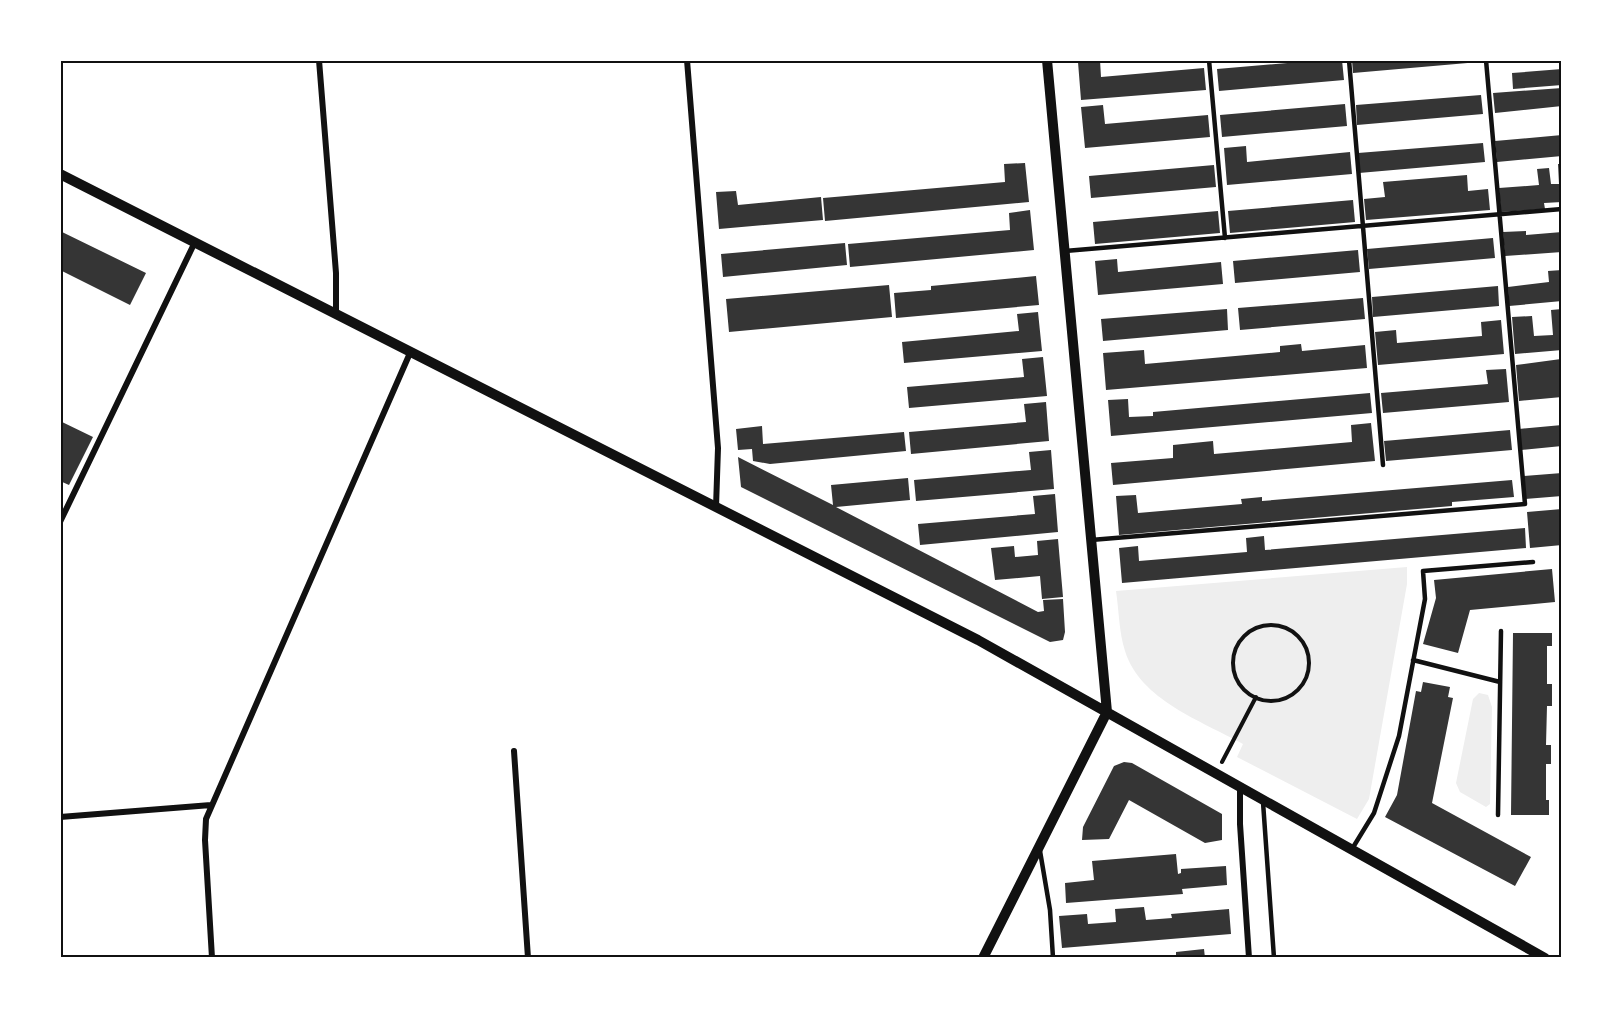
<svg xmlns="http://www.w3.org/2000/svg" width="1622" height="1018" viewBox="0 0 1622 1018" font-family="'Public Sans',sans-serif">
  <style>
    .green { fill: #eee }
    .building { fill: #353535 }
    .lines { fill: none; stroke-linecap: round; stroke-linejoin: round }
    .path { stroke: #111; stroke-width: 4 }
    .service { stroke: #111; stroke-width: 4.5 }
    .minor { stroke: #111; stroke-width: 6 }
    .tertiary { stroke: #111; stroke-width: 10 }
    .neatline { fill: none; stroke: #111; stroke-width: 2 }
  </style>
  <rect width="100%" height="100%" fill="#fff"/>
  <path class="green" d="M 1407,567 L 1407,584 L 1369,799 L 1357,819 L 1237,757 L 1243,744 C 1202,721 1140,700 1125,651 C 1119,632 1119,611 1116,591 Z
    M 1479,693 L 1488,695 L 1492,707 L 1490,804 L 1486,807 L 1460,792 L 1456,783 L 1473,699 Z"/>
  <path class="building" d="M 1100,60 L 1101,77 L 1204,68 L 1206,90 L 1081,100 L 1078,62 Z
    M 1322,60 L 1342,60 L 1344,80 L 1219,91 L 1217,69 Z
    M 1352,60 L 1478,60 L 1479,62 L 1353,73 Z
    M 1562,69 L 1562,85 L 1513,89 L 1512,73 Z
    M 1562,88 L 1562,106 L 1495,113 L 1493,93 Z
    M 1481,95 L 1483,114 L 1357,125 L 1356,105 Z
    M 1345,104 L 1347,126 L 1222,137 L 1220,115 Z
    M 1103,105 L 1105,124 L 1208,115 L 1210,137 L 1085,148 L 1081,107 Z
    M 1562,135 L 1562,156 L 1497,162 L 1495,141 Z
    M 1483,143 L 1485,162 L 1359,173 L 1358,153 Z
    M 1246,146 L 1247,162 L 1350,152 L 1352,174 L 1227,185 L 1224,148 Z
    M 1025,163 L 1029,202 L 825,221 L 823,198 L 1005,182 L 1004,164 Z
    M 1558,164 L 1562,164 L 1562,202 L 1544,203 L 1545,209 L 1501,212 L 1499,188 L 1539,185 L 1537,169 L 1549,168 L 1551,184 L 1559,184 Z
    M 1214,165 L 1216,187 L 1091,198 L 1089,176 Z
    M 1467,175 L 1468,191 L 1488,189 L 1490,210 L 1366,220 L 1364,199 L 1385,197 L 1383,182 Z
    M 736,191 L 738,205 L 821,197 L 823,220 L 719,229 L 716,192 Z
    M 1353,200 L 1355,222 L 1230,233 L 1228,211 Z
    M 1030,210 L 1034,250 L 850,267 L 848,244 L 1010,230 L 1009,213 Z
    M 1218,211 L 1220,233 L 1095,244 L 1093,222 Z
    M 60,231 L 146,273 L 130,305 L 60,270 Z
    M 1526,231 L 1526,235 L 1562,232 L 1562,252 L 1505,256 L 1503,232 Z
    M 1493,238 L 1495,258 L 1369,269 L 1367,249 Z
    M 845,243 L 847,265 L 723,277 L 721,254 Z
    M 1358,250 L 1360,272 L 1235,283 L 1233,261 Z
    M 1117,259 L 1118,272 L 1221,262 L 1223,284 L 1098,295 L 1095,261 Z
    M 1562,270 L 1562,301 L 1509,306 L 1508,287 L 1549,282 L 1548,271 Z
    M 1036,276 L 1039,305 L 896,318 L 894,293 L 931,290 L 931,286 Z
    M 889,285 L 892,317 L 729,332 L 726,299 Z
    M 1498,286 L 1499,306 L 1373,317 L 1372,297 Z
    M 1363,298 L 1365,319 L 1240,330 L 1238,308 Z
    M 1227,309 L 1228,330 L 1103,341 L 1101,319 Z
    M 1562,309 L 1562,350 L 1515,354 L 1512,317 L 1532,316 L 1534,336 L 1553,335 L 1551,310 Z
    M 1038,312 L 1042,351 L 904,363 L 902,342 L 1019,331 L 1017,314 Z
    M 1501,320 L 1504,354 L 1378,365 L 1375,332 L 1396,330 L 1397,343 L 1482,336 L 1481,322 Z
    M 1301,344 L 1302,351 L 1365,345 L 1367,368 L 1106,390 L 1103,353 L 1144,350 L 1145,364 L 1280,352 L 1280,346 Z
    M 1043,357 L 1047,396 L 909,408 L 907,387 L 1024,377 L 1022,359 Z
    M 1561,359 L 1562,397 L 1519,401 L 1516,365 Z
    M 1506,369 L 1509,402 L 1383,413 L 1381,393 L 1488,384 L 1486,370 Z
    M 1370,393 L 1372,413 L 1111,436 L 1108,400 L 1128,399 L 1129,417 L 1153,416 L 1153,412 Z
    M 1046,402 L 1049,441 L 911,454 L 909,432 L 1026,422 L 1024,404 Z
    M 60,421 L 93,437 L 69,485 L 60,481 Z
    M 1371,423 L 1375,461 L 1113,485 L 1111,463 L 1173,458 L 1173,445 L 1213,441 L 1214,454 L 1352,442 L 1351,425 Z
    M 1562,425 L 1562,446 L 1521,450 L 1519,429 Z
    M 762,426 L 763,444 L 904,432 L 906,451 L 770,464 L 753,461 L 752,449 L 738,450 L 736,429 Z
    M 1510,430 L 1512,450 L 1386,461 L 1384,441 Z
    M 1051,450 L 1054,489 L 916,501 L 914,480 L 1031,470 L 1029,452 Z
    M 738,457 L 833,505 L 831,485 L 908,478 L 910,500 L 836,507 L 1038,612 L 1044,611 L 1043,600 L 1063,599 L 1065,632 L 1063,640 L 1050,642 L 741,487 Z
    M 1562,473 L 1562,496 L 1525,499 L 1523,476 Z
    M 1512,480 L 1514,497 L 1452,502 L 1452,506 L 1119,535 L 1116,496 L 1136,495 L 1138,513 L 1242,504 L 1241,499 L 1262,497 L 1262,501 Z
    M 1055,494 L 1058,532 L 920,545 L 918,524 L 1035,514 L 1033,496 Z
    M 1562,509 L 1562,545 L 1530,548 L 1527,512 Z
    M 1525,528 L 1526,548 L 1122,583 L 1119,548 L 1138,546 L 1139,561 L 1247,552 L 1246,538 L 1264,536 L 1265,550 Z
    M 1058,539 L 1063,597 L 1042,599 L 1040,576 L 995,580 L 991,548 L 1014,546 L 1015,557 L 1038,555 L 1037,541 Z
    M 1552,569 L 1555,602 L 1470,610 L 1458,653 L 1423,644 L 1436,598 L 1434,580 Z
    M 1513,633 L 1552,633 L 1552,646 L 1547,646 L 1547,684 L 1552,684 L 1552,706 L 1547,706 L 1546,745 L 1551,745 L 1551,764 L 1546,764 L 1546,800 L 1549,800 L 1549,815 L 1511,815 Z
    M 1423,682 L 1450,687 L 1448,697 L 1453,698 L 1432,803 L 1531,857 L 1515,886 L 1385,817 L 1397,795 L 1416,691 L 1421,692 Z
    M 1124,762 L 1132,763 L 1222,814 L 1222,840 L 1205,843 L 1129,800 L 1109,839 L 1082,840 L 1083,827 L 1114,766 Z
    M 1176,854 L 1178,874 L 1181,873 L 1181,869 L 1226,866 L 1227,885 L 1182,889 L 1183,894 L 1066,903 L 1065,883 L 1094,880 L 1092,861 Z
    M 1144,907 L 1146,920 L 1172,918 L 1171,914 L 1229,909 L 1231,934 L 1062,948 L 1059,916 L 1087,914 L 1088,924 L 1116,922 L 1115,909 Z
    M 1204,949 L 1205,958 L 1176,958 L 1176,952 Z"/>
  <g class="lines">
    <path class="path" d="M1233 663a38 38 0 1 1 76 0a38 38 0 1 1-76 0Z
      M 1222,762 L 1256,697"/>
    <path class="service" d="M 1209,60 L 1225,238
      M 1349,60 L 1383,465
      M 1065,251 L 1562,209
      M 1091,540 L 1525,504 L 1486,60
      M 1413,660 L 1500,682
      M 1263,802 L 1274,958
      M 1498,815 L 1501,631
      M 1352,849 L 1374,813 L 1399,736 L 1425,599 L 1423,571 L 1533,562
      M 1040,851 L 1050,910 L 1053,958"/>
    <path class="minor" d="M 319,60 L 336,273 L 336,315
      M 687,60 L 718,448 L 716,507
      M 60,522 L 194,244
      M 514,751 L 528,958
      M 1240,786 L 1240,824 L 1249,958
      M 60,817 L 211,805
      M 212,958 L 205,840 L 206,819 L 410,353"/>
    <path class="tertiary" d="M 60,174 L 978,640 L 1545,958
      M 983,958 L 1107,712 L 1047,60"/>
  </g>
  <rect width="1622" height="1018" fill="none" stroke="#ffffff" stroke-width="123"/>
  <rect x="62" y="62" width="1498" height="894" class="neatline"/>
</svg>
